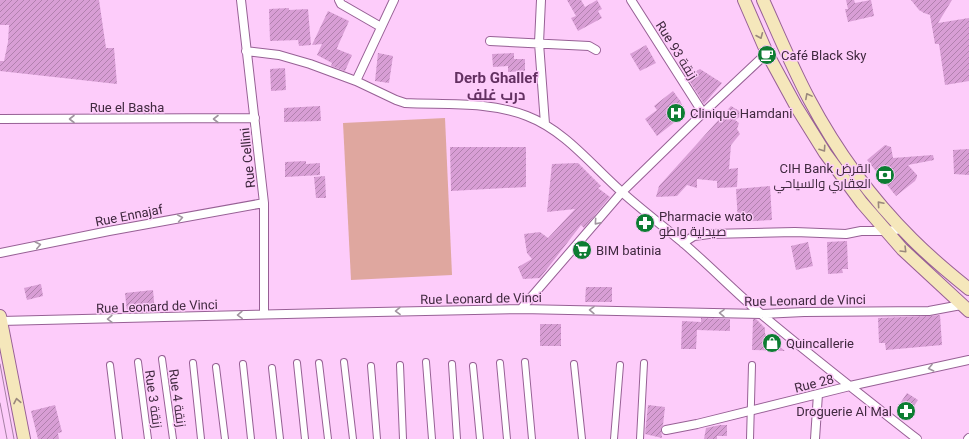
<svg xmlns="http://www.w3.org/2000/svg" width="969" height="439" viewBox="0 0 969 439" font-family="Roboto,Cairo,sans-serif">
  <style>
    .grass { fill: #dfa79f }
    .building { fill: url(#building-hatch) }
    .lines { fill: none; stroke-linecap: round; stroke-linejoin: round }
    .pedestrian-casing { stroke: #976095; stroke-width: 8 }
    .minor-casing { stroke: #976095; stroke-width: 10 }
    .secondary-casing { stroke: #976095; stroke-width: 14 }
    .pedestrian { stroke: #fff; stroke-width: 6 }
    .minor { stroke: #fff; stroke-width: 8 }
    .secondary { stroke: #f5e7bb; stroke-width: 12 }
    .tram { stroke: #a681a4; stroke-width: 1 }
    .oneway { stroke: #9a887d }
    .oneway2 { stroke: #a0949f }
    .labels { text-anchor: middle; stroke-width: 3; stroke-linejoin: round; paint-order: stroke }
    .street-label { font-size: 13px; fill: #40293f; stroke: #fdccfa }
    .poi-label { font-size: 13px; fill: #40293f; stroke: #fdccfa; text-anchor: start }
    .quarter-label { font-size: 15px; font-weight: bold; fill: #633061; stroke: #fdccfa }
  </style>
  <defs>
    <pattern id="building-hatch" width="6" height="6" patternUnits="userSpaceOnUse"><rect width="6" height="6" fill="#d89ed5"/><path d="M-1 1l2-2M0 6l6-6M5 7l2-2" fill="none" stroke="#b181ae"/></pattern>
  </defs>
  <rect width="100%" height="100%" fill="#fdccfa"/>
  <path class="grass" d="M 445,118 L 452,275 L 351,280 L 343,123 Z"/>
  <path class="building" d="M 0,0 L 99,0 L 106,48 L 114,48 L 117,84 L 0,71 L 0,61 L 4,61 L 8,42 L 9,25 L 0,25 Z
    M 567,0 L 581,0 L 585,7 L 597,0 L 602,9 L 598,11 L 602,18 L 578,31 L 571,18 L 576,16 Z
    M 846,0 L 854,0 L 855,3 L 871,0 L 874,16 L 848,22 L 845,9 L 848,9 Z
    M 911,0 L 952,0 L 938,23 L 969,18 L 969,81 L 945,85 L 939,44 L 935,44 L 930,15 L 924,13 L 919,10 Z
    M 289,8 L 289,10 L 308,9 L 311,45 L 299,46 L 298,40 L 270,41 L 269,9 Z
    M 328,11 L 349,21 L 337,48 L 337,49 L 352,55 L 345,71 L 331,66 L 332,63 L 317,55 L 322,44 L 312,45 Z
    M 646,45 L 656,63 L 640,71 L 630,54 Z
    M 378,53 L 393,56 L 389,83 L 375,81 Z
    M 514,53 L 514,59 L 525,59 L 525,71 L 508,72 L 508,66 L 493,67 L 492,54 Z
    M 285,68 L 286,90 L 271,91 L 270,69 Z
    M 700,69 L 722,83 L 704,104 L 687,77 Z
    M 673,91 L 681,102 L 683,111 L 681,116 L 676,121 L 657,136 L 645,119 L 657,110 L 654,106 Z
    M 320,106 L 321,121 L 284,122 L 284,108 Z
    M 731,106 L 744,114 L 735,120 L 739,123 L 737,129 L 740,134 L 731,145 L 729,169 L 738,168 L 737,187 L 717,188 L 717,181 L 697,179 L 697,188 L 687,185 L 677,196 L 656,197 L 659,186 Z
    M 885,145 L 891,147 L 893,158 L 933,155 L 934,160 L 908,165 L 917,175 L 917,177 L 915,181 L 896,196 L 867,160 Z
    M 450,147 L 526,147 L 526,187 L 451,191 Z
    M 969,149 L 969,175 L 954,174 L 953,150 Z
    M 306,161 L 306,164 L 320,163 L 320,175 L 285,177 L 285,162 Z
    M 578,163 L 601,186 L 598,188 L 610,197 L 584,228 L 581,225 L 540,278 L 523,279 L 518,267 L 532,259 L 527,253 L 524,234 L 540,232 L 548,238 L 575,209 L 547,212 L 552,164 Z
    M 325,176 L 326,198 L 316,198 L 314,177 Z
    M 770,186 L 772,220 L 738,222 L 736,189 Z
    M 847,241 L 848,269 L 842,269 L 843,273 L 828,274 L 827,242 Z
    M 808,242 L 813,266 L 796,270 L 791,246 Z
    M 41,284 L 43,296 L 27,300 L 24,288 Z
    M 586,287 L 612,287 L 612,302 L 585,302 Z
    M 153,290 L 155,312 L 127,312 L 125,293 Z
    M 940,315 L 942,345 L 886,350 L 885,343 L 879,343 L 878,318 L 929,316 Z
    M 701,318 L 730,319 L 730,331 L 697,330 L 696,349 L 681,349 L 682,321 L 701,322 Z
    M 753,319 L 756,319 L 765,328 L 765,334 L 785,351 L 752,350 Z
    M 540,324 L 561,324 L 561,346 L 540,346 Z
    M 907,393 L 918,400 L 908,415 L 897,408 Z
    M 55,405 L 62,432 L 58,433 L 59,439 L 38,439 L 31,411 Z
    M 648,405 L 665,407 L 663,425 L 661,429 L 662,438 L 645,434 Z
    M 720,425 L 727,425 L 727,436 L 717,436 L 717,439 L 704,439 L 706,428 Z"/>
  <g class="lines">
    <defs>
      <path id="pedestrian" d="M 162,359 L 173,439
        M 138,362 L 148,439
        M 344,362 L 353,439
        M 426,362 L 432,439
        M 525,362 L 532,439
        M 193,363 L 201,439
        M 297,363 L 305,439
        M 319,363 L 328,439
        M 500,363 L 507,439
        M 243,364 L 251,439
        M 452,364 L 457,439
        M 574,364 L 582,439
        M 110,365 L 119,439
        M 400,365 L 403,439
        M 371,366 L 377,439
        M 473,366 L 480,439
        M 216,367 L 225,439
        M 272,368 L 280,439
        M 614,439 L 620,365
        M 640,439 L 644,363
        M 750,439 L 752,365"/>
      <path id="minor" d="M 241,0 L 264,203 L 264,314
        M 339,0 L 341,4 L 381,27
        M 541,0 L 539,43 L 545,124
        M 631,0 L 703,113
        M 490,41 L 589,46 L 596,50
        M 246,51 L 279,55 L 310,64 L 356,81 L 396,100 L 405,103 C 446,105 488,101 527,116 C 566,131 592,166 623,193 C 642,210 662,225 682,242 C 709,265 734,291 761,314 C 812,357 865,398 917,439
        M 356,81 L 394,0
        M 0,119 L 255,118
        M 683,243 L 694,236 L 709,234 L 795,232 L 846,234 L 861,231 L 887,231 L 902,229
        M 0,253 L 109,231 L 264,203
        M 521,309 L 622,192 L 703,113 L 767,53
        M 1,321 L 329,313 L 521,309 L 761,314 L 804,312 L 929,311 L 961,305
        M 666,430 L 697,424 L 850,386 L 969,360
        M 815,439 L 818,394
        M 968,439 L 969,438"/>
      <path id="secondary" d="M 744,0 L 767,53 L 797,108 L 825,153 L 862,203 L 902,249 L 969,311
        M 763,0 C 778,33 792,67 809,99 C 836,150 871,198 912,239 C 930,257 949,273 969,289
        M 0,316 L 24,439"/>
    </defs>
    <use href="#pedestrian" class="pedestrian-casing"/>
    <use href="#minor" class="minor-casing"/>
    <use href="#secondary" class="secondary-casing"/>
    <use href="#pedestrian" class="pedestrian"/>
    <use href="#minor" class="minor"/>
    <use href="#secondary" class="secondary"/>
    <path class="tram" d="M 0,364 L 14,439
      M 0,403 L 7,439"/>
  </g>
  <defs><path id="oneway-chevron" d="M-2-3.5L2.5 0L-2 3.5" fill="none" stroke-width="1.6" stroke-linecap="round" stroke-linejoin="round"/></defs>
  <g class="oneway">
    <use href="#oneway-chevron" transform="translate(760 36) rotate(67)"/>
    <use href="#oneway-chevron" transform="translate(808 96) rotate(-118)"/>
    <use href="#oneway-chevron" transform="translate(823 149) rotate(56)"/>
    <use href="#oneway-chevron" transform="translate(880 204) rotate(-131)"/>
    <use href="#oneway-chevron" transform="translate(904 250) rotate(45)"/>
    <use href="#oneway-chevron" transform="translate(17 401) rotate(-101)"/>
  </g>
  <g class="oneway2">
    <use href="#oneway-chevron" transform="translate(72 119) rotate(180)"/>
    <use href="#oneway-chevron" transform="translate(216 119) rotate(180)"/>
    <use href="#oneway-chevron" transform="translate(180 218) rotate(-10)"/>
    <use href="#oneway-chevron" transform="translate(597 222) rotate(131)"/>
    <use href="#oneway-chevron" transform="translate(38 245) rotate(-12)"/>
    <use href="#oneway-chevron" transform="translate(592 310) rotate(-179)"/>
    <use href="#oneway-chevron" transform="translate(398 311) rotate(179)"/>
    <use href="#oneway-chevron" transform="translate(722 313) rotate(-179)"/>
    <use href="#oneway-chevron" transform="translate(240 315) rotate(178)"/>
    <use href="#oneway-chevron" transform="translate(110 319) rotate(178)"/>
    <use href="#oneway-chevron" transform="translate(931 368) rotate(167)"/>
  </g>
  <defs>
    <symbol id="cafe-disc" viewBox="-11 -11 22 22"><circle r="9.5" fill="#0d7d32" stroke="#fdccfa"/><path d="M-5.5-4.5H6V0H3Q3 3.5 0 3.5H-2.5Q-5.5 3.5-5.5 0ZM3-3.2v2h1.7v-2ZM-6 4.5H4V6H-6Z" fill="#fff"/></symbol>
    <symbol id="hospital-disc" viewBox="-11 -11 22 22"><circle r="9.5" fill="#0d7d32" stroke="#fdccfa"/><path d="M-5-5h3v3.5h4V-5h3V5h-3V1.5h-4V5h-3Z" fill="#fff"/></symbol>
    <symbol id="bank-disc" viewBox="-11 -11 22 22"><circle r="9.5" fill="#0d7d32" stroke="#fdccfa"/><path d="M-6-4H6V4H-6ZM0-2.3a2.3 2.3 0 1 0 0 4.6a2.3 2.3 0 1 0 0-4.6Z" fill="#fff"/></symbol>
    <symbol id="pharmacy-disc" viewBox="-11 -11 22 22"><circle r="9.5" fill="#0d7d32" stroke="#fdccfa"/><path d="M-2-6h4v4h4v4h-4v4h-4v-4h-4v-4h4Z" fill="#fff"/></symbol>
    <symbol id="supermarket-disc" viewBox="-11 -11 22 22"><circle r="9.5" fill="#0d7d32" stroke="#fdccfa"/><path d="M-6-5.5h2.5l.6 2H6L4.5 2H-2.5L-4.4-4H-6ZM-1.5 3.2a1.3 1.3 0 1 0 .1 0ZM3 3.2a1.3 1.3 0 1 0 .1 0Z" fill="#fff"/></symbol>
    <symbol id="shop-disc" viewBox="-11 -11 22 22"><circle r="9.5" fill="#0d7d32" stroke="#fdccfa"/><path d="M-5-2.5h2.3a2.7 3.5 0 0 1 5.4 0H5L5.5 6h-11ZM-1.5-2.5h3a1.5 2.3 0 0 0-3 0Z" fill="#fff"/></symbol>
  </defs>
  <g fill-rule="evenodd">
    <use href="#cafe-disc" x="756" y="44" width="22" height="22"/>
    <use href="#hospital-disc" x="665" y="102" width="22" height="22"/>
    <use href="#bank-disc" x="874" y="164" width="22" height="22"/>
    <use href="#pharmacy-disc" x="634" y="212" width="22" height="22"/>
    <use href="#supermarket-disc" x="571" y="239" width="22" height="22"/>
    <use href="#shop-disc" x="761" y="332" width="22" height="22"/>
    <use href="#pharmacy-disc" x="895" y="400" width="22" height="22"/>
  </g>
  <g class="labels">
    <g class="street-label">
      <text transform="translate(677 50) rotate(58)" y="5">Rue 93 زنقة</text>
      <text x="127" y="112">Rue el Basha</text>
      <text transform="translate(247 158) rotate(-96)" y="5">Rue Cellini</text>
      <text transform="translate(129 215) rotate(-11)" y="5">Rue Ennajaf</text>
      <text transform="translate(481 298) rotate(-1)" y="5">Rue Leonard de Vinci</text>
      <text transform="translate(805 300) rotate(-1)" y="5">Rue Leonard de Vinci</text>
      <text transform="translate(157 306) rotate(-2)" y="5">Rue Leonard de Vinci</text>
      <text transform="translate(814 383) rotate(-14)" y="5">Rue 28</text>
      <text transform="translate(178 398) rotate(82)" y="5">Rue 4 زنقة</text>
      <text transform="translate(154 399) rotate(82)" y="5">Rue 3 زنقة</text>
    </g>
    <g class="poi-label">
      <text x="781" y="60">Café Black Sky</text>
      <text x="690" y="118">Clinique Hamdani</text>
      <text x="871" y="173" text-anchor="end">CIH Bank القرض<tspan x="871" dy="15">العقاري والسياحي</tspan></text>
      <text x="659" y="221">Pharmacie wato<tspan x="659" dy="15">صيدلية واطو</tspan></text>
      <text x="596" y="255">BIM batinia</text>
      <text x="786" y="348">Quincallerie</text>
      <text x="892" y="416" text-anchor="end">Droguerie Al Mal</text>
    </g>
    <g class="quarter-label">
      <text x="496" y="83">Derb Ghallef<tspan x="496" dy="17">درب غلف</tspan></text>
    </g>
  </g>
</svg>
